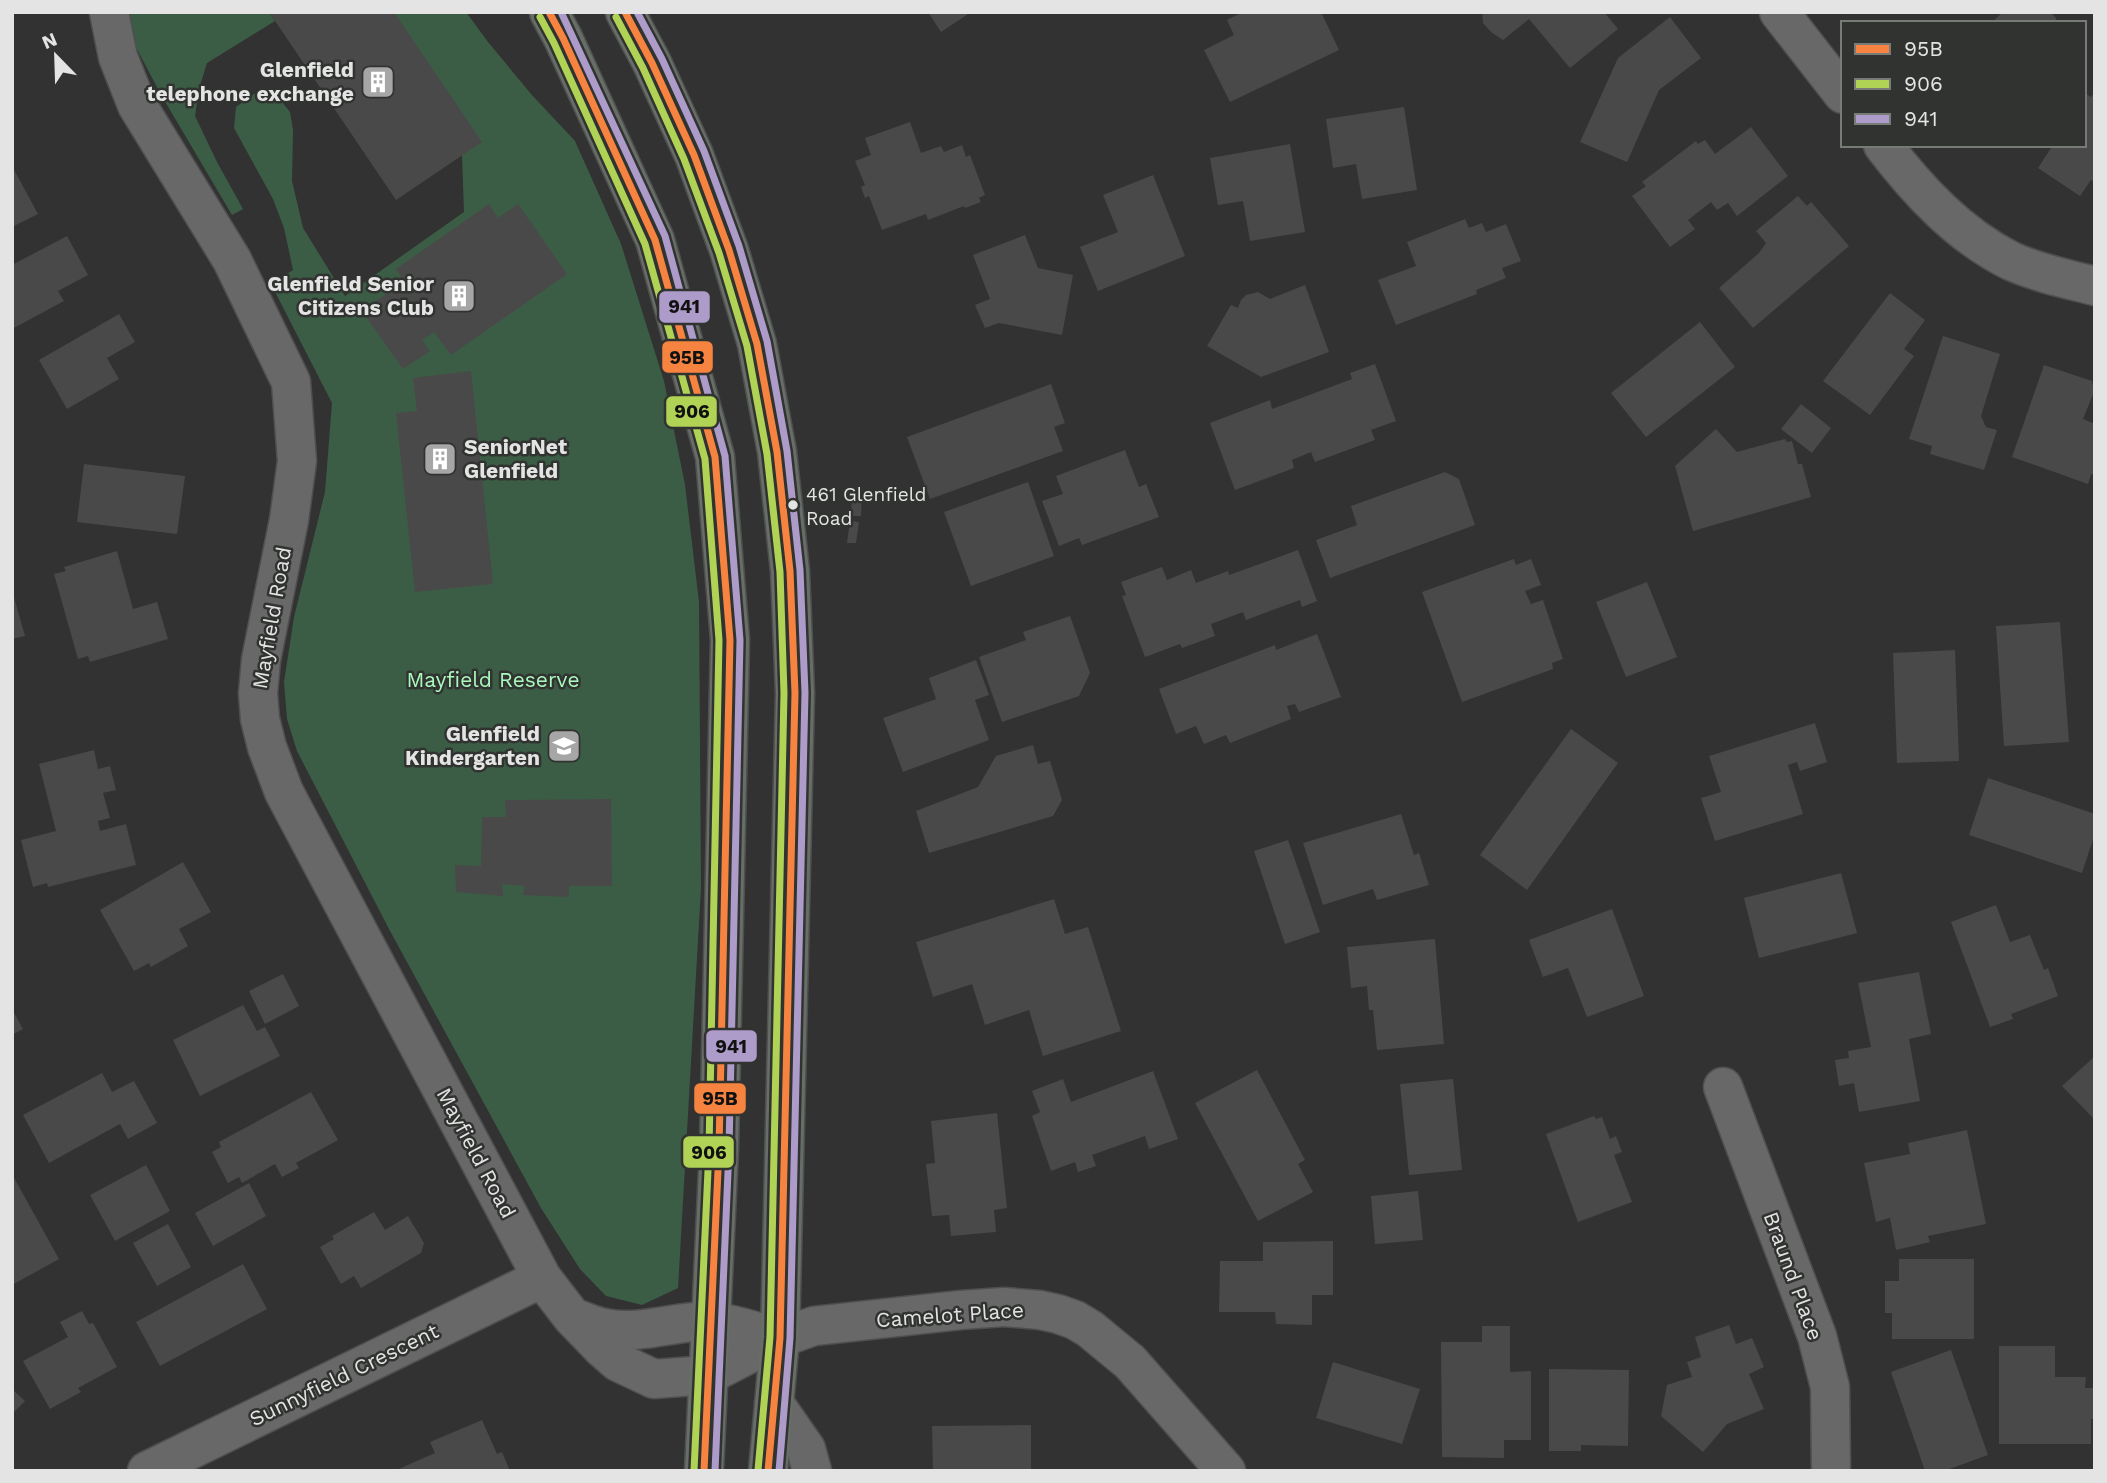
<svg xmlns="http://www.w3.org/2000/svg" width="2107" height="1483" viewBox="0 0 2107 1483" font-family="'Work Sans',sans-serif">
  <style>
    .green { fill: #3c5d45 }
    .building { fill: #494949 }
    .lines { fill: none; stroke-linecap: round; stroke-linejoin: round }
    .minor-casing { stroke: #4f4f4f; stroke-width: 41 }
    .major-casing { stroke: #4f4f4f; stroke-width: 41 }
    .minor { stroke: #686868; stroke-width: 38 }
    .major { stroke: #676e68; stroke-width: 38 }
    .bus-1-casing { stroke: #313331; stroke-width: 12 }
    .bus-2-casing { stroke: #313331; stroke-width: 12 }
    .bus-3-casing { stroke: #313331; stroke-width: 12 }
    .bus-1 { stroke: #f68440; stroke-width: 7 }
    .bus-2 { stroke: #b0d355; stroke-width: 7 }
    .bus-3 { stroke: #ad9bca; stroke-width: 7 }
    .bus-dot { fill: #e3e4e3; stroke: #313331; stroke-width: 2.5 }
    .labels { text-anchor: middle; stroke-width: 5; stroke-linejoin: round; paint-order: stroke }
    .bus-label { font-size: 19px; fill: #e3e4e3; stroke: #313331; text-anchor: start }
    .poi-label { font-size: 21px; font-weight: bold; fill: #e3e4e3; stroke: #313331; text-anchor: end }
    .street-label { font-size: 21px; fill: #e3e4e3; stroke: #313331 }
    .park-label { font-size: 21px; fill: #a9f9bd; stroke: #313331 }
    .line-badge { stroke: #313331; stroke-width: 2.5 }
    .pale-badge-label { font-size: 19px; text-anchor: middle; font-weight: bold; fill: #111 }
  </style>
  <rect width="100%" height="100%" fill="#323232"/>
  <path class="green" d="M 130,12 L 269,12 L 275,21 L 207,63 L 199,89 L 195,116 L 217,162 L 243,209 L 232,215 L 160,93 L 127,30 Z
    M 394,12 L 466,12 L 488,42 L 531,94 L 575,141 L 621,244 L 664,381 L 685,485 L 699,602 L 701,888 L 678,1288 L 642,1305 L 606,1296 L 580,1269 L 541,1208 L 389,929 L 297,751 L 287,719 L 284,682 L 294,617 L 325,492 L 332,403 L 271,284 L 293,270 L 284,228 L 273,199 L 234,128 L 236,107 L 254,94 L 274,92 L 290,112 L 293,130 L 292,181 L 303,228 L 345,296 L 464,212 L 462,155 Z"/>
  <path class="building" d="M 269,12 L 394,12 L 482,142 L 396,200 Z
    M 928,12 L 971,12 L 941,32 Z
    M 1243,12 L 1321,12 L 1339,50 L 1230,102 L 1204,50 L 1234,35 L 1227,20 Z
    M 1482,12 L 1604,12 L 1618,29 L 1570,68 L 1529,19 L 1503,40 L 1491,32 L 1483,23 Z
    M 2003,12 L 2050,12 L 2056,18 L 2056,23 L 1991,23 Z
    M 1670,17 L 1701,58 L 1659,90 L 1627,162 L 1580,142 L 1618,58 Z
    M 2095,92 L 2095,182 L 2091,180 L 2080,196 L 2038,168 L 2053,145 L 2084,145 L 2084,97 L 2086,94 L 2091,97 Z
    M 1404,107 L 1417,190 L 1362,199 L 1356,164 L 1333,168 L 1326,119 Z
    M 910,122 L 921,153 L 941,146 L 944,152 L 962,145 L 966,157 L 970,155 L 985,195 L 979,198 L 981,202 L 965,208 L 964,206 L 928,220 L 926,214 L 882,230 L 869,196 L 865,198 L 861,187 L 865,185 L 855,161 L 871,155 L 865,138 Z
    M 1751,127 L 1788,176 L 1737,216 L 1728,203 L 1717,210 L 1711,202 L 1688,220 L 1695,229 L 1670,247 L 1632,196 L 1646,186 L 1642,182 L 1696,141 L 1698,144 L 1705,140 L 1715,154 Z
    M 1290,144 L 1305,232 L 1250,241 L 1243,201 L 1218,205 L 1210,158 Z
    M 12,166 L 38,214 L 12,227 Z
    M 1153,175 L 1185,256 L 1098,291 L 1080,247 L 1118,232 L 1103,195 Z
    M 1798,196 L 1807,206 L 1811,202 L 1849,246 L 1753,328 L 1719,288 L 1759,253 L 1766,243 L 1756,231 Z
    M 489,204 L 498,218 L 518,204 L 567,274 L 451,355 L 434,332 L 422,340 L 430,351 L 403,369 L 362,311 L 404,281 L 396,269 Z
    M 1465,219 L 1469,228 L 1482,223 L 1486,232 L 1506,224 L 1521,261 L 1502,268 L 1506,278 L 1476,290 L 1477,294 L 1396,325 L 1378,280 L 1416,266 L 1407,242 Z
    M 1025,235 L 1038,268 L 1073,275 L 1062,335 L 999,323 L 985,328 L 975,305 L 990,299 L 973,255 Z
    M 67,236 L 88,275 L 58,291 L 64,301 L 12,329 L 12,265 Z
    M 1305,285 L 1329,352 L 1261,377 L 1207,346 L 1231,305 L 1238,308 L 1241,300 L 1246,295 L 1258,292 L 1270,299 Z
    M 1890,293 L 1925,320 L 1904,349 L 1914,356 L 1870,415 L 1823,381 Z
    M 119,314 L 135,342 L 107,358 L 119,379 L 67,409 L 39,360 Z
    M 1700,322 L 1735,367 L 1646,437 L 1611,393 Z
    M 1943,336 L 2000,354 L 1981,416 L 1986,427 L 1997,430 L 1984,470 L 1930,454 L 1932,446 L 1909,439 Z
    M 1375,364 L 1396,421 L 1371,430 L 1375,440 L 1315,462 L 1311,452 L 1292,460 L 1294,468 L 1235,490 L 1210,423 L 1270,400 L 1272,409 L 1352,379 L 1350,373 Z
    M 2044,365 L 2092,381 L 2094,392 L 2083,419 L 2095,424 L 2095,475 L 2091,474 L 2088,484 L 2012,457 Z
    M 471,371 L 493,584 L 415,592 L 396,413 L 417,411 L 413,378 Z
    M 1051,384 L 1065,423 L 1054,427 L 1063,451 L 930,499 L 907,437 Z
    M 1801,404 L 1831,428 L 1812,453 L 1781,429 Z
    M 1716,429 L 1737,452 L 1785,439 L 1787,442 L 1792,441 L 1798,464 L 1802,464 L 1811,497 L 1693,531 L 1675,466 Z
    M 1125,450 L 1139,487 L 1146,484 L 1159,517 L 1082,545 L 1079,538 L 1059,546 L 1042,501 L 1063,494 L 1056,476 Z
    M 84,464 L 185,476 L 177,534 L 77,522 Z
    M 1445,472 L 1459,479 L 1475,525 L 1330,578 L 1316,540 L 1357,525 L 1351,506 Z
    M 1028,482 L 1054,556 L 971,586 L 944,512 Z
    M 852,490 L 862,491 L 861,516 L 851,516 Z
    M 850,521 L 859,522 L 856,543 L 847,543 Z
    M 1298,550 L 1317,601 L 1302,607 L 1300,600 L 1246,620 L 1243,612 L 1211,624 L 1215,636 L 1182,648 L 1180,644 L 1145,657 L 1122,596 L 1126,595 L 1121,582 L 1162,567 L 1167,580 L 1191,570 L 1196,583 L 1228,571 L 1229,575 Z
    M 117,551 L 133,609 L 157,602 L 168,639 L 90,662 L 88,656 L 78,659 L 54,574 L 66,571 L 64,567 Z
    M 1514,559 L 1516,565 L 1531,559 L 1541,585 L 1525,591 L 1531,604 L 1543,600 L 1563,659 L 1552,663 L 1553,669 L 1462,702 L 1422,592 Z
    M 1647,582 L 1677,657 L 1626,677 L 1596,602 Z
    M 12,590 L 25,636 L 12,639 Z
    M 1070,616 L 1090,673 L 1079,696 L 1002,722 L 979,657 L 1026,640 L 1023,632 Z
    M 2060,622 L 2069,742 L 2004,746 L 1996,626 Z
    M 1317,634 L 1341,697 L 1299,712 L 1295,704 L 1287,706 L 1291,719 L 1230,743 L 1226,735 L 1204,744 L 1196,726 L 1176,734 L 1159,689 L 1275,645 L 1276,650 Z
    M 1955,650 L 1959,761 L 1897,763 L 1893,653 Z
    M 976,660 L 989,695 L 975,700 L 989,740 L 903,772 L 883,718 L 936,699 L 929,678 Z
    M 1815,723 L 1827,762 L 1800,771 L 1797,762 L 1788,765 L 1803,814 L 1715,841 L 1701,798 L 1721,792 L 1709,756 Z
    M 1571,729 L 1618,763 L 1527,890 L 1480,855 Z
    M 1033,745 L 1038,764 L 1050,761 L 1062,800 L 1053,816 L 929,853 L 916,811 L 978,787 L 996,756 Z
    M 94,750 L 98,769 L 110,766 L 116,790 L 103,793 L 110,818 L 98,821 L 100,831 L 126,824 L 136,865 L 48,887 L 47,883 L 33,887 L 21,840 L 56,831 L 39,764 Z
    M 1988,778 L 2095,814 L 2095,833 L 2082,873 L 1969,835 Z
    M 611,799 L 612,886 L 569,886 L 569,897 L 523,895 L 525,886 L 502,884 L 503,896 L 456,892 L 455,865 L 481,866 L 482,817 L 506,817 L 505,800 Z
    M 1401,814 L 1414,855 L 1419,853 L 1429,885 L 1377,900 L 1373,889 L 1323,905 L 1303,843 Z
    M 1288,840 L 1320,932 L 1285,944 L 1254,851 Z
    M 183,862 L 211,912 L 179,929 L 188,946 L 151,967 L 149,963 L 134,971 L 100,910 Z
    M 1841,873 L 1857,933 L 1759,958 L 1744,898 Z
    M 1054,899 L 1065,934 L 1088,927 L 1121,1031 L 1043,1056 L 1029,1010 L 985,1025 L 972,984 L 933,997 L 916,942 Z
    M 1996,905 L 2010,942 L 2030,935 L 2044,970 L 2048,968 L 2058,996 L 2011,1014 L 2013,1019 L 1990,1027 L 1951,922 Z
    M 1612,909 L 1644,996 L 1587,1017 L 1568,968 L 1543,977 L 1529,940 Z
    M 1435,939 L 1444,1044 L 1377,1050 L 1373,1010 L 1369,1010 L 1367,986 L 1351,988 L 1347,947 Z
    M 1919,972 L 1931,1034 L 1909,1039 L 1920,1101 L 1859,1112 L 1854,1083 L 1839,1086 L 1835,1060 L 1849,1058 L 1848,1051 L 1871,1047 L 1858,983 Z
    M 283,974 L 299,1006 L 265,1024 L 249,991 Z
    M 243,1005 L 257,1031 L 265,1027 L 280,1056 L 200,1096 L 173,1040 Z
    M 12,1009 L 23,1029 L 12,1035 Z
    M 2095,1056 L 2095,1120 L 2062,1086 Z
    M 1257,1070 L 1305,1160 L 1298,1164 L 1313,1192 L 1258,1221 L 1195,1103 Z
    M 1153,1071 L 1178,1139 L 1149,1149 L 1145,1136 L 1092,1155 L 1096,1166 L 1078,1172 L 1075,1162 L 1051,1171 L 1032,1116 L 1040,1112 L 1032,1091 L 1063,1079 L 1071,1102 Z
    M 102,1073 L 112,1092 L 134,1081 L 157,1123 L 128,1139 L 120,1124 L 49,1163 L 23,1115 Z
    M 1453,1079 L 1462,1170 L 1409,1175 L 1400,1084 Z
    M 311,1092 L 338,1140 L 296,1163 L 299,1168 L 282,1177 L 275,1164 L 242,1183 L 239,1177 L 228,1183 L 212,1152 L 221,1147 L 219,1142 Z
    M 997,1113 L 1007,1208 L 994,1210 L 996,1232 L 951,1236 L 949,1215 L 932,1216 L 926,1164 L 935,1163 L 931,1121 Z
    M 1594,1116 L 1596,1119 L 1602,1117 L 1610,1139 L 1616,1136 L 1622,1152 L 1614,1155 L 1632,1202 L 1578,1222 L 1546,1134 Z
    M 1967,1130 L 1986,1224 L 1928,1236 L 1930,1242 L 1896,1250 L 1890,1218 L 1876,1222 L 1864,1163 L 1910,1154 L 1908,1143 Z
    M 146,1165 L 170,1211 L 115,1241 L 90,1195 Z
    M 12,1174 L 59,1259 L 12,1285 Z
    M 249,1183 L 266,1216 L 213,1246 L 195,1213 Z
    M 1418,1191 L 1423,1240 L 1375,1244 L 1371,1196 Z
    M 374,1212 L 385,1230 L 408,1216 L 424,1243 L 421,1253 L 361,1288 L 354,1276 L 341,1284 L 320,1247 L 334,1239 L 332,1236 Z
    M 168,1224 L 191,1267 L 157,1286 L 133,1243 Z
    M 1333,1241 L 1333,1295 L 1312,1295 L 1312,1325 L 1276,1324 L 1275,1312 L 1219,1312 L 1220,1261 L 1263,1261 L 1263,1242 Z
    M 1899,1259 L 1974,1259 L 1974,1339 L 1892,1339 L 1892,1313 L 1885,1313 L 1885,1281 L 1899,1281 Z
    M 243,1264 L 267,1309 L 160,1366 L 136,1322 Z
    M 82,1311 L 89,1324 L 93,1323 L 117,1367 L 78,1388 L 81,1392 L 50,1409 L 23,1361 L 68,1337 L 60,1322 Z
    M 1729,1325 L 1736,1344 L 1752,1338 L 1764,1367 L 1749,1374 L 1764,1409 L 1727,1424 L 1703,1452 L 1661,1416 L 1667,1385 L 1692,1377 L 1687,1362 L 1701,1357 L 1695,1337 Z
    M 1482,1326 L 1510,1326 L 1510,1372 L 1531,1371 L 1531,1440 L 1504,1440 L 1504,1458 L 1442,1457 L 1441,1342 L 1482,1342 Z
    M 1999,1346 L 2055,1346 L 2055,1377 L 2086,1377 L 2085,1388 L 2095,1388 L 2095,1419 L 2091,1419 L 2091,1444 L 1999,1444 Z
    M 1951,1350 L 1988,1455 L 1944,1471 L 1925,1471 L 1891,1372 Z
    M 1333,1362 L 1420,1389 L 1402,1444 L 1316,1418 Z
    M 1549,1369 L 1629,1370 L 1628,1446 L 1581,1445 L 1581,1451 L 1549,1451 Z
    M 12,1389 L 25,1401 L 12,1414 Z
    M 482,1420 L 497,1454 L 502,1452 L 510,1471 L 394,1471 L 435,1453 L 430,1442 Z
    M 1031,1425 L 1031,1471 L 933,1471 L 932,1426 Z"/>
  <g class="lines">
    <defs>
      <path id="minor" d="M 109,12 L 118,57 L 137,105 L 232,260 L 291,382 L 297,461 L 289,520 L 261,660 L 258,693 L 260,719 L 267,747 L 284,792 L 542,1278 L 572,1317 L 602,1348 L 618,1362 L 654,1379 L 708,1375 L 780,1338 L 814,1326 L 961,1310 L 1004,1307 L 1040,1310 L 1058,1314 L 1075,1320 L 1090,1329 L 1130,1362 L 1226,1471
        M 1779,12 L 1843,94
        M 1883,145 C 1918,191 1959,235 2011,261 C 2038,273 2067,279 2095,286
        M 1723,1087 L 1817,1336 L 1830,1387 L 1831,1471
        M 574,1318 C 584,1321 594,1326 605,1328 C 639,1335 672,1322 706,1321 C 724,1321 761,1333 780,1338
        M 774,1403 L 806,1449 L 812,1471
        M 147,1471 L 542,1278"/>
      <path id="major" d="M 549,12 L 563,38 L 655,240 L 715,457 L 730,640 L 719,1149 L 704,1471
        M 625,12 L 652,63 L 694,155 L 729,250 L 757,344 L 777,452 L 790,571 L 795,693 L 780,1338 L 768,1471"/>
    </defs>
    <use href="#minor" class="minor-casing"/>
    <use href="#major" class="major-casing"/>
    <use href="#minor" class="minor"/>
    <use href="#major" class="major"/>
    <defs>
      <path id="bus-1" d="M 549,12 L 563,38 L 655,240 L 715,457 L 730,640 L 719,1149 L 704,1471
        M 625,12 L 652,63 L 694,155 L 729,250 L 757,344 L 777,452 L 790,571 L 795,693 L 780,1338 L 768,1471"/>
      <path id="bus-2" d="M 540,17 L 554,43 L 645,244 L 705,459 L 719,640 L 709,1149 L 694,1471
        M 616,17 L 643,68 L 684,159 L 719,253 L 747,346 L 767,454 L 780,572 L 784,693 L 770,1337 L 758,1470"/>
      <path id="bus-3" d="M 561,12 L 665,236 L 725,456 L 740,640 L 729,1149 L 715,1471
        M 637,12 L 662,59 L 704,151 L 739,246 L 767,341 L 787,451 L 800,570 L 805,693 L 790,1338 L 779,1471"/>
    </defs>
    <use href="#bus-1" class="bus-1-casing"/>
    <use href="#bus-2" class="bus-2-casing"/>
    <use href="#bus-3" class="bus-3-casing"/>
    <use href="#bus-1" class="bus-1"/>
    <use href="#bus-2" class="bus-2"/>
    <use href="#bus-3" class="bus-3"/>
  </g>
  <defs>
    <symbol id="building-square" viewBox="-11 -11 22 22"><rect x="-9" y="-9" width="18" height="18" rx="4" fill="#a5a6a5" stroke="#313331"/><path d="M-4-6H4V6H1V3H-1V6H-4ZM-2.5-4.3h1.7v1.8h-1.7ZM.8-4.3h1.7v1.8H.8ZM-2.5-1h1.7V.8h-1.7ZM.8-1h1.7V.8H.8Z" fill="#fff"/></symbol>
    <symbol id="school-square" viewBox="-11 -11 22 22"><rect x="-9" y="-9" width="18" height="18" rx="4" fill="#a5a6a5" stroke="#313331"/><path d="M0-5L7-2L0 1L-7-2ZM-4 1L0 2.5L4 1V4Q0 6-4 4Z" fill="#fff"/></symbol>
  </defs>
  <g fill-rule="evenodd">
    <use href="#building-square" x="359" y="63" width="38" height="38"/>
    <use href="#building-square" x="440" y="277" width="38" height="38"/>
    <use href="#building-square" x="421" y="440" width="38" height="38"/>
    <use href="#school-square" x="545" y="727" width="38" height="38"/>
  </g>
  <circle class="bus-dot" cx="793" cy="505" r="6"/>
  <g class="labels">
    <g class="bus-label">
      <text x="806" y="501">461 Glenfield<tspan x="806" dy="24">Road</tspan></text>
    </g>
    <g class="poi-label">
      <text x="354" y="77">Glenfield<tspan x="354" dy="24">telephone exchange</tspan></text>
      <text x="434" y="291">Glenfield Senior<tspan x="434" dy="24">Citizens Club</tspan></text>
      <text x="464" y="454" text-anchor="start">SeniorNet<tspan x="464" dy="24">Glenfield</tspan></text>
      <text x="540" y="741">Glenfield<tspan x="540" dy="24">Kindergarten</tspan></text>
    </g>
    <g class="street-label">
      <text transform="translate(272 618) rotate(-80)" y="7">Mayfield Road</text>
      <text transform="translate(476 1153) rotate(62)" y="7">Mayfield Road</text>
      <text transform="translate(1793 1276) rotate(70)" y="7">Braund Place</text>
      <text transform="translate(950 1315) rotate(-4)" y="7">Camelot Place</text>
      <text transform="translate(344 1375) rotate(-26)" y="7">Sunnyfield Crescent</text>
    </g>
    <g class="park-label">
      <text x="493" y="687">Mayfield Reserve</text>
    </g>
  </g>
  <g class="line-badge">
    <rect x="658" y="290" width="53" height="34" rx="7" fill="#ad9bca"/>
    <rect x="661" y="340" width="53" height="34" rx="7" fill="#f68440"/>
    <rect x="665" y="395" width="53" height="33" rx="7" fill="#b0d355"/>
    <rect x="705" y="1029" width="53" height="34" rx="7" fill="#ad9bca"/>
    <rect x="693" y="1082" width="54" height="33" rx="7" fill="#f68440"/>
    <rect x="682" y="1135" width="53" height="34" rx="7" fill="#b0d355"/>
  </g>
  <g class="pale-badge-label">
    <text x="684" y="313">941</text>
    <text x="687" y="364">95B</text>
    <text x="692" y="418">906</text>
    <text x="731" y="1053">941</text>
    <text x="720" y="1105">95B</text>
    <text x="709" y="1159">906</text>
  </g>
  <rect width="2107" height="1483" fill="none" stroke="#e3e4e3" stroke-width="28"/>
  <rect x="1841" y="21" width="245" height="126" fill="#313331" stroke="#787a78" stroke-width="2"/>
  <rect x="1855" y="44" width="35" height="10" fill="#f68440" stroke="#787a78" stroke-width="2"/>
  <text x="1904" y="56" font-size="21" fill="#e3e4e3">95B</text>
  <rect x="1855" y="79" width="35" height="10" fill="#b0d355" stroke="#787a78" stroke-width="2"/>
  <text x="1904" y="91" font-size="21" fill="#e3e4e3">906</text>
  <rect x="1855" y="114" width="35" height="10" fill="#ad9bca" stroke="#787a78" stroke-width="2"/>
  <text x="1904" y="126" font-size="21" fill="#e3e4e3">941</text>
  <g transform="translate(56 56) rotate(337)" stroke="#313331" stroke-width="5" paint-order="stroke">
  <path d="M0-5L12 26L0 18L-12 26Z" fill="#e3e4e3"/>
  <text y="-10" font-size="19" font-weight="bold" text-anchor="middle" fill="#e3e4e3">N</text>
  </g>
</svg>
